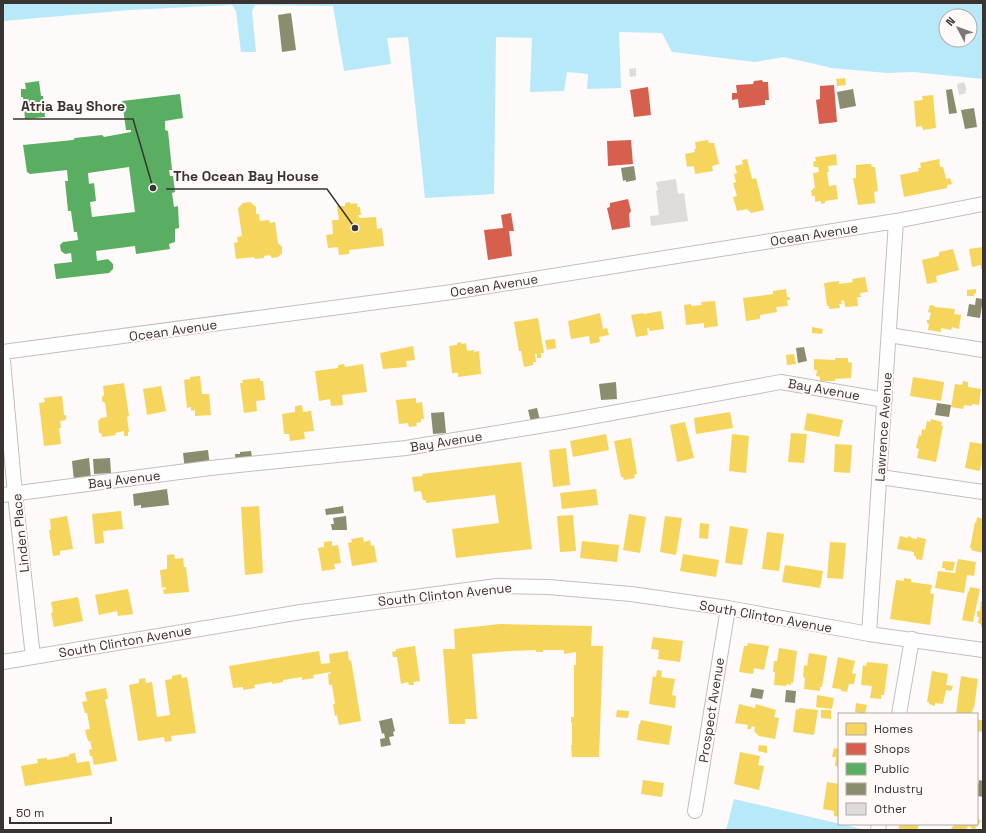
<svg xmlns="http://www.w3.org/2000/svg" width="986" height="833" viewBox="0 0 986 833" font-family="'Space Grotesk',sans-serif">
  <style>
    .water { fill: #b7e9f8; fill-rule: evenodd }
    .homes { fill: #f6d55c }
    .shops { fill: #d6604d }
    .public { fill: #5aae61; fill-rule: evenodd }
    .industry { fill: #8c8c6e }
    .building { fill: #dedbd9 }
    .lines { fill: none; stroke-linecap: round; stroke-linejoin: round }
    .street-casing { stroke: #c3bfbe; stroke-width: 16 }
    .street { stroke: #fffefe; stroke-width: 14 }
    .labels { text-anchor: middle; stroke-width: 4; stroke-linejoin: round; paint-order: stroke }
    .street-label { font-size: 13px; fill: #393432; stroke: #fff9f7 }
    .leader { fill: none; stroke: #393432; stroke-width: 1.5 }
    .callout-dot { fill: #393432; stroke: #fff9f7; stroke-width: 1.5 }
    .callout-label { font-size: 14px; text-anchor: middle; font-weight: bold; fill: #393432; stroke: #fff9f7; stroke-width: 4; stroke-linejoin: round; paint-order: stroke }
  </style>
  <rect width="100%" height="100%" fill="#fdfaf9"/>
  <path class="water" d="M 3,3 L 983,3 L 983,79 L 913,72 L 887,73 L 832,68 L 784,57 L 755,62 L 672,52 L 662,33 L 619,32 L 621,88 L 587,89 L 588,74 L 567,72 L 564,91 L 530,92 L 532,38 L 496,37 L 494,194 L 425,198 L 408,37 L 387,38 L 391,64 L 344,71 L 333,6 L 255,5 L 252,11 L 256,52 L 241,52 L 236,11 L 232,5 L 130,10 L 3,21 ZM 946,16 L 970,16 L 970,40 L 946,40 Z
    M 734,799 L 866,830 L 726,830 Z"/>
  <path class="homes" d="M 845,78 L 846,85 L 837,86 L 836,79 Z
    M 933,95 L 936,128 L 923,130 L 922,126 L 916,127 L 914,101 L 923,100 L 922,96 Z
    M 708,140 L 709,143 L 714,143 L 719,164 L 712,166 L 713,171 L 695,174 L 694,166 L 687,167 L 685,154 L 695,152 L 694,149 L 696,149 L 695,142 Z
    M 836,154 L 837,165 L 828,166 L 829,172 L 827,172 L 829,186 L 836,185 L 838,199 L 825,201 L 825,203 L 821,204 L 821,201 L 815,202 L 815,196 L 812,196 L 811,190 L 813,190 L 813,188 L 815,188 L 813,173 L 819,172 L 818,167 L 814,167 L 813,162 L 816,161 L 815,157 Z
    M 747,159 L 752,179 L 756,178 L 764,210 L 751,213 L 747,209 L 737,211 L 733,197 L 737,196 L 733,183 L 736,182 L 734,174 L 737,173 L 735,166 L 743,164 L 742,160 Z
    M 939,159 L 940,167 L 943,167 L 946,179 L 950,178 L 952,184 L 947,185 L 947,188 L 904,197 L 900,175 L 919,171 L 918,168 L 921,168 L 920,163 Z
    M 868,164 L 871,164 L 872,167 L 875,167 L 878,191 L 874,192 L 875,203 L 858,205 L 853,178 L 856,178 L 856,165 Z
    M 250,202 L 256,207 L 256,214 L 259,214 L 260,221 L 269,220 L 270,223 L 275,222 L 278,243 L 282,247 L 282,253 L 278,257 L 272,258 L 270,255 L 264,256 L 264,258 L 255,259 L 254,257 L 236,259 L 234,243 L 238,242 L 237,237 L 242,236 L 238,208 L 243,203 Z
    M 350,202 L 351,204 L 357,203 L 357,207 L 360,207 L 361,215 L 358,215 L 359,218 L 376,217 L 377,229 L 382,228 L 384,246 L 349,250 L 349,254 L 339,255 L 338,247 L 328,248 L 326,235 L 333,234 L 332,220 L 339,220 L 337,206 L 345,206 L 345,203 Z
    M 983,247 L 983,269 L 981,269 L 981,265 L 972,267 L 969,249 Z
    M 953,249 L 959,270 L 936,276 L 937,282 L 927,284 L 922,260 L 939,256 L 939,252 Z
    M 865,277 L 868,292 L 860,293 L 861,297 L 857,297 L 858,306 L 845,307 L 844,300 L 841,301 L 842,304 L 839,304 L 840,308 L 829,309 L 829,306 L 827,306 L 824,283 L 839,281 L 839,284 L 853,282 L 852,279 Z
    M 786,289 L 787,297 L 789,297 L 790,300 L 787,300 L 788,306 L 776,307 L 777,312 L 760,315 L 760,319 L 746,321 L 743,298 L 773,294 L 773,291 Z
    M 976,289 L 976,293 L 974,294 L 974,296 L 967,296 L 967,290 Z
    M 715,301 L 718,326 L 704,328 L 704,323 L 686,325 L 684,305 L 691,304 L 691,306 L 702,305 L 701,302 Z
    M 930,305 L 935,306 L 934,307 L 955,309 L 954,314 L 961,315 L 959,329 L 952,327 L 951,330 L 941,328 L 941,332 L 928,330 L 929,324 L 927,323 L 927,320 L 929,320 L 931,313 L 928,312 Z
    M 661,311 L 664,329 L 650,331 L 649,328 L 647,328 L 648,335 L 636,337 L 631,315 L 643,313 L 644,314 Z
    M 600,313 L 603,329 L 607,328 L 609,335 L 599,337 L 600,342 L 590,344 L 589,336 L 571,339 L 568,321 Z
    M 538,318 L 544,353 L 541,353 L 541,358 L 537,358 L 537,354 L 535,354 L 536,362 L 533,362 L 533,365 L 524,367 L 521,351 L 519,351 L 514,322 Z
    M 812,327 L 823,329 L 822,334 L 812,333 Z
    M 555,339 L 556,348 L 547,350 L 545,340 Z
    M 461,342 L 461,344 L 466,343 L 467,351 L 474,350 L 474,352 L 479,351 L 481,374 L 458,377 L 458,373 L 452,373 L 449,346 L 457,345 L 457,343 Z
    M 413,346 L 415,360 L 406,361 L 407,367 L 383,369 L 380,353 Z
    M 794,354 L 796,364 L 787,365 L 786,355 Z
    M 835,358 L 848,358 L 848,362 L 852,363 L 851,378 L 835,379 L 835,381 L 820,381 L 820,377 L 816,376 L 817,370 L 814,370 L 814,359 L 835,360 Z
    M 344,364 L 345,367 L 363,364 L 367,392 L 342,395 L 343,405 L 331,406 L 330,399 L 319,401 L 315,371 L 338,368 L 338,365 Z
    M 200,376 L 202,394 L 209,394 L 211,415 L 195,416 L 195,410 L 191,411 L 191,407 L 187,408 L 184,380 L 190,379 L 190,377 Z
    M 913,377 L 944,382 L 941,401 L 910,396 Z
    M 260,378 L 260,381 L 263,381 L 265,400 L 256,401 L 257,411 L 244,413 L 240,383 L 243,383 L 242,380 Z
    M 963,381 L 968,382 L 968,387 L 981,389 L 979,405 L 972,404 L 972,406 L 964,405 L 963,409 L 951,407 L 955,384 L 962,385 Z
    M 124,383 L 129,416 L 127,417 L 129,432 L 128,432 L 128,436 L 124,436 L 124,431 L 115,433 L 116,435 L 102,437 L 101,433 L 99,433 L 98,421 L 101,418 L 107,417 L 105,403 L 102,401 L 102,397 L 104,395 L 103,386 Z
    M 161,386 L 166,411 L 147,415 L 143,389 Z
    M 62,396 L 64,415 L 66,415 L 66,420 L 60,421 L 61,428 L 59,428 L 61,444 L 44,446 L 39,403 L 45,402 L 44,398 Z
    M 416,398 L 416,403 L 422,402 L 424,419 L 421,419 L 421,422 L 416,423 L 417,426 L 409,427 L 408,423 L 399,424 L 396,400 Z
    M 302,405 L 303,412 L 311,411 L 314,431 L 304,432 L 305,439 L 290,441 L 289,434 L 284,434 L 282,414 L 295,412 L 295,406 Z
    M 730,412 L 733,428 L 696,434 L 694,418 Z
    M 807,413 L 843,420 L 839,437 L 804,430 Z
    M 931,419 L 942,422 L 941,426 L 943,426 L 936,462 L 917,458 L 919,449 L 916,448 L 919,435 L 921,436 L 922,429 L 925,430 L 927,421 L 930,422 Z
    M 685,422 L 694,458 L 677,462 L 670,425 Z
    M 791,433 L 807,434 L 804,463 L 788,462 Z
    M 606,434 L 609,450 L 573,457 L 570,441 Z
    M 732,434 L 749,436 L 746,473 L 729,471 Z
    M 631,438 L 637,474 L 634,475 L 635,478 L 624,480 L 623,477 L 621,477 L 614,441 Z
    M 970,442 L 983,444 L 983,454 L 980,471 L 965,468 Z
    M 835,444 L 852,445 L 850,473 L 834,472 Z
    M 566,448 L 570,485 L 553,487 L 549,450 Z
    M 521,462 L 532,549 L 456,558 L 452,529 L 499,523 L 495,495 L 426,503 L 426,500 L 423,500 L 421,491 L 414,492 L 412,477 L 423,476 L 422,474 Z
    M 596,489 L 598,505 L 562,509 L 560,493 Z
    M 259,506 L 263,573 L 245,575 L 241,507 Z
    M 121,511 L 123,529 L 103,531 L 104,543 L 95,544 L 92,514 Z
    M 629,514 L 646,517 L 640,553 L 623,550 Z
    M 573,515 L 576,551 L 560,552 L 557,516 Z
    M 67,516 L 73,549 L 60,551 L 60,555 L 53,556 L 49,530 L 51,530 L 50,519 Z
    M 665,516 L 682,518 L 676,555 L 660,552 Z
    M 977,517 L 983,519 L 983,553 L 971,550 L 972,548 L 970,548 L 975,522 L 976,523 Z
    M 700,523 L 709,524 L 708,539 L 699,538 Z
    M 730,526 L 748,529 L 742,565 L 725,563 Z
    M 767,532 L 784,534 L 779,571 L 762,569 Z
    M 900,536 L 908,538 L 908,536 L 911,537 L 911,538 L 917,539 L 917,537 L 926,539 L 922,560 L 916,559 L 916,556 L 914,556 L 914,552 L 897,549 Z
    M 363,537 L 364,542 L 370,540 L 371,546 L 374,545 L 377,562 L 352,566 L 348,543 L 352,542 L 351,539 Z
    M 332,541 L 332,546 L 338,545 L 341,563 L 334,564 L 335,569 L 322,571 L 318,548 L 324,547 L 324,542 Z
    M 582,541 L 619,545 L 617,562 L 580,558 Z
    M 830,542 L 846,543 L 843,579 L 827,578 Z
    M 174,554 L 175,559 L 183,558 L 184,567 L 186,567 L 189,592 L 164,594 L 163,590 L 166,589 L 166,587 L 162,588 L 160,570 L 167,569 L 167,555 Z
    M 683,554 L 719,560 L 716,577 L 680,571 Z
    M 958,559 L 976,562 L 974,576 L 967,575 L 964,593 L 935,588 L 938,571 L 955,573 Z
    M 943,561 L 955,562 L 953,571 L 945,570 L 945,568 L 942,568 Z
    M 785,565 L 823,571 L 820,588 L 782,582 Z
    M 904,578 L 911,579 L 911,582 L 932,585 L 930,593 L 934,594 L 930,625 L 890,619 L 896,580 L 904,581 Z
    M 970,587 L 980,589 L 973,622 L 962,620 L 968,591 L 969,592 Z
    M 128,589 L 133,614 L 118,616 L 117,611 L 99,615 L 95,595 Z
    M 78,597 L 83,621 L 54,627 L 51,613 L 53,612 L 51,602 Z
    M 981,601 L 983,602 L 983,627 L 981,627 L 981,624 L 978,623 L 979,617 L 977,617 L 977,611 L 980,611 Z
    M 500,624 L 592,626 L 591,646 L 603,646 L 599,757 L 572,757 L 571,745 L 572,745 L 572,723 L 571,723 L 571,717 L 574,717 L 574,665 L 576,665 L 576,652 L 564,654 L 564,650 L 543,650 L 543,652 L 536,652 L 536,650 L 511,651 L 472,654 L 477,719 L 465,719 L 465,724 L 449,724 L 443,649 L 455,649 L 454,629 Z
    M 653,637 L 683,641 L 680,662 L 658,659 L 659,650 L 651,649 Z
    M 748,643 L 769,646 L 764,670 L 754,668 L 753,674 L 739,672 L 744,646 L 747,646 Z
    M 415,646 L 420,681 L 413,682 L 414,685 L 409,685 L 408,682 L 401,684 L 397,657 L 393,657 L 392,652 L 396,651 L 396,649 Z
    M 779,648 L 797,651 L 793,683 L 791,682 L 791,685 L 787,684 L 786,686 L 774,685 L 775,672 L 773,672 L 774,661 L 777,661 Z
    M 319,651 L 321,664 L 330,663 L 329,654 L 348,651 L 349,661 L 351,660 L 361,721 L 339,725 L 337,715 L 335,716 L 333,704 L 335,704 L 332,685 L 329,685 L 328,674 L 331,673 L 331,672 L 313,675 L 314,678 L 302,680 L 302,677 L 283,680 L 283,682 L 272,684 L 272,682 L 254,685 L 255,688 L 243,690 L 243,687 L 233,688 L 229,666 Z
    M 809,653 L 827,656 L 822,687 L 820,687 L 820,691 L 804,689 L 805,678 L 803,677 L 804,665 L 807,666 Z
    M 838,657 L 855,661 L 852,673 L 856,674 L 854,684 L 849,684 L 847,692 L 841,691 L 841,689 L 832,688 Z
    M 867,662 L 888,664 L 884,695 L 881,695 L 881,699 L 870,698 L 872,686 L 861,685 L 863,665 L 866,666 Z
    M 657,670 L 662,671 L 661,677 L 675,679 L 672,695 L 676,696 L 675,708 L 649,704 L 653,676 L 656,677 Z
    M 932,671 L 948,674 L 946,685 L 953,686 L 951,691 L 946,690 L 943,704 L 935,703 L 935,706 L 929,704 L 929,702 L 927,702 Z
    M 181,674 L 182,678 L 187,677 L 196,733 L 171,736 L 172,741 L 165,742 L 164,737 L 138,741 L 129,685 L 139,683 L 139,679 L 145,678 L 146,683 L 152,682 L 157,717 L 170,715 L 165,680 L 172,679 L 172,676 Z
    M 961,676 L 978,679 L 974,708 L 973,708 L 972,714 L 956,714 Z
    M 106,688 L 108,699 L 105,699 L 117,761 L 94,765 L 92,756 L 90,756 L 89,750 L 92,749 L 90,741 L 88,741 L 85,730 L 90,729 L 87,713 L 85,713 L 82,702 L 87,701 L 85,692 Z
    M 817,695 L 834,698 L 832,709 L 816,707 Z
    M 856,703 L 867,705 L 865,714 L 855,712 Z
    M 739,704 L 755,708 L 756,704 L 776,710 L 774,717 L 779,718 L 775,739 L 759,736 L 754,731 L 755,727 L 752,726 L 751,729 L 747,729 L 748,725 L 735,723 Z
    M 799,708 L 818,710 L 814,735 L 793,732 L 796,709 L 799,710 Z
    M 617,710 L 629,711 L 628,718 L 616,717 Z
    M 821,710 L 831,710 L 831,719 L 821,718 Z
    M 641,720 L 672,726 L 669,745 L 637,740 L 639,724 L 640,724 Z
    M 978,720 L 983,720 L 983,732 L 977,731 Z
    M 759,745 L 767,746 L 767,753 L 758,751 Z
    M 834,748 L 839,749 L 839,767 L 835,766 L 836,757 L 832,757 Z
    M 740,752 L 760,756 L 758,765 L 764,766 L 759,790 L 734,784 Z
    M 75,753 L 77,763 L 89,761 L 92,775 L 25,786 L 21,766 L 38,763 L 37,759 L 47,758 L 47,760 L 69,756 L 69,754 Z
    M 643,780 L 664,783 L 662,797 L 641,794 Z
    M 827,782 L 839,784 L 839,817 L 834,816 L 834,811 L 823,809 Z
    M 977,818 L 981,821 L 974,830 L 969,826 L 965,830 L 950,830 L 954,825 L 953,824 L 977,824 Z
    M 900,824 L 919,824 L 917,830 L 898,830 Z"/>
  <path class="shops" d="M 762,80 L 763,82 L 768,82 L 769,100 L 765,100 L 765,105 L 739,108 L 738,99 L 732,100 L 732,93 L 737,93 L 736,85 L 753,84 L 754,81 Z
    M 834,85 L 837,122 L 819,124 L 816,100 L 820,99 L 820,86 Z
    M 648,87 L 651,115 L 634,117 L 630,90 Z
    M 631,140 L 633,164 L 608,166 L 607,141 Z
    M 628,199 L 631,211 L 629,214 L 630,227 L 612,230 L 607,208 L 610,207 L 610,203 Z
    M 511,213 L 514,231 L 509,231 L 512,256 L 488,260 L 484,230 L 503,228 L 501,215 Z"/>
  <path class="public" d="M 39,81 L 41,96 L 43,96 L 45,117 L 25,119 L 23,97 L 21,97 L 21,89 L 26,89 L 25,83 Z
    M 180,94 L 183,118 L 165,121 L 165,130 L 168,131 L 172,170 L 169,170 L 170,176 L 173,176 L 175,192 L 172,193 L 174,207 L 178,206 L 179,228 L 175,229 L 175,242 L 169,244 L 170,249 L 136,254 L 135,246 L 96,251 L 97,261 L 108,259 L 113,264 L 113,269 L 109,273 L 56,279 L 54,264 L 72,262 L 71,253 L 65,254 L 61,251 L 60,245 L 63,242 L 78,240 L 77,232 L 74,232 L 71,211 L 68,211 L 65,181 L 68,181 L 67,170 L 30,174 L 27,172 L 23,145 L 73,140 L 75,138 L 102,135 L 104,137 L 131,132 L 131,130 L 126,130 L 122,101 ZM 129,167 L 135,212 L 92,217 L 90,202 L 96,201 L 94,183 L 89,184 L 88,173 Z"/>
  <path class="industry" d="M 291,13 L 296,50 L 282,52 L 278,15 Z
    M 853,89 L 856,106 L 840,109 L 837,92 Z
    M 952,89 L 957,113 L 949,114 L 946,90 Z
    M 974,108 L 977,127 L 965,129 L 961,110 Z
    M 634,166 L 636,180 L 626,182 L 626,180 L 623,181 L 621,168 Z
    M 976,298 L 983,299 L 980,318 L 967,316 L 969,304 L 975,305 Z
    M 804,347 L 807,361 L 798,363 L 796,348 Z
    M 616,382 L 617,399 L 601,400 L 599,384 Z
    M 937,403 L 951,405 L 949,417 L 935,415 Z
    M 537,408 L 540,420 L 531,422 L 528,410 Z
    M 444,412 L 446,433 L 433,434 L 431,413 Z
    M 208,450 L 210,467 L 185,470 L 183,453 Z
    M 251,451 L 253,462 L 236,464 L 235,454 L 240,454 L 240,452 Z
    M 89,458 L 91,478 L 74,481 L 72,461 Z
    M 110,458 L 111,473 L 94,474 L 93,459 Z
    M 167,489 L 169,505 L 141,508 L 141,505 L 134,506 L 133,494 Z
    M 343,506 L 344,513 L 326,515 L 325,509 Z
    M 346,516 L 347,530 L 332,530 L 331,524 L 334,524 L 333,518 Z
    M 752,688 L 764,690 L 762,699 L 750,697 Z
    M 786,690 L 796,691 L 795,703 L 785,702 Z
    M 392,718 L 395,731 L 393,732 L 394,736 L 389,737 L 391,745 L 381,747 L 380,739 L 385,738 L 384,733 L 382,734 L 379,721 Z
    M 979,780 L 983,781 L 983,797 L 978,796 L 978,792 L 977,792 Z"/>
  <path class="building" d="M 636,68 L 636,76 L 630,77 L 629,69 Z
    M 964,82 L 967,90 L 965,90 L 966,93 L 959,95 L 957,84 Z
    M 676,179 L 678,194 L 684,193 L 688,221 L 651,226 L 650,216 L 659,215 L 656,191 L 658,190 L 656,182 Z"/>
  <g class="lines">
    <defs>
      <path id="street" d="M 889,335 L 983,350
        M 3,352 L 452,292 L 896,221 L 983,204
        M 3,361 L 15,494 L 33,657
        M 880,477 L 983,492
        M 3,495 L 210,468 L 406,448 L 563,422 L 781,382 L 885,400
        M 869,634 L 896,221
        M 3,662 L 301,612 L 497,586 L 548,587 L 631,594 L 728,608 L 869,634 L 983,650
        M 899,714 L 912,639
        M 695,811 L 728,608
        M 878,830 L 879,824"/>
    </defs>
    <use href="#street" class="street-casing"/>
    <use href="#street" class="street"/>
  </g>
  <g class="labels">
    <g class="street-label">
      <text transform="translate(814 234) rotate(-9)" y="5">Ocean Avenue</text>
      <text transform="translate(494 285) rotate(-9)" y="5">Ocean Avenue</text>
      <text transform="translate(173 330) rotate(-8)" y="5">Ocean Avenue</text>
      <text transform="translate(824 389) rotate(10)" y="5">Bay Avenue</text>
      <text transform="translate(883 427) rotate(-86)" y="5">Lawrence Avenue</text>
      <text transform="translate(446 441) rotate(-9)" y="5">Bay Avenue</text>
      <text transform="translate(124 479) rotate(-7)" y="5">Bay Avenue</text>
      <text transform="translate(20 533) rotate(-96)" y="5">Linden Place</text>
      <text transform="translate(445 594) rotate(-6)" y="5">South Clinton Avenue</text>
      <text transform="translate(766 616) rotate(10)" y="5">South Clinton Avenue</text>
      <text transform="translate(125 641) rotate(-10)" y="5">South Clinton Avenue</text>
      <text transform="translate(711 710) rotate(-81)" y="5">Prospect Avenue</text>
    </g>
  </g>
  <path class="leader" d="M153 188L133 119H13M355 228L327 189H166"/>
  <g class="callout-dot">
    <circle cx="153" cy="188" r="4"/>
    <circle cx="355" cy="228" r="4"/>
  </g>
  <g class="callout-label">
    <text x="73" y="111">Atria Bay Shore</text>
    <text x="246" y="181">The Ocean Bay House</text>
  </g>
  <rect width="986" height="833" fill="none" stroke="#393432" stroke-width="8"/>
  <rect x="838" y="713" width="140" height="112" fill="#fff9f7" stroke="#b0aaa8"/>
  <rect x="846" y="723" width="20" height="12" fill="#f6d55c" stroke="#b0aaa8"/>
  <text x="874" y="733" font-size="12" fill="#393432">Homes</text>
  <rect x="846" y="743" width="20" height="12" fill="#d6604d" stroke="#b0aaa8"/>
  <text x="874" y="753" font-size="12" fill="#393432">Shops</text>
  <rect x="846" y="763" width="20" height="12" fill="#5aae61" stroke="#b0aaa8"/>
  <text x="874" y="773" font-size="12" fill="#393432">Public</text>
  <rect x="846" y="783" width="20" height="12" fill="#8c8c6e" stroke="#b0aaa8"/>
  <text x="874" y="793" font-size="12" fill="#393432">Industry</text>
  <rect x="846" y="803" width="20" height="12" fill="#dedbd9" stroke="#b0aaa8"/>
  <text x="874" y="813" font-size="12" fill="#393432">Other</text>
  <g transform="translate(958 28) rotate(311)"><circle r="19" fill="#fff9f7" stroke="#b0aaa8"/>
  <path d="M0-3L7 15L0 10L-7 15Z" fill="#7e7978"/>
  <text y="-6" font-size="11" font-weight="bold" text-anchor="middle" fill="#393432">N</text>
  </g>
  <path d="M10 817v6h101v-6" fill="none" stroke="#393432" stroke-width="2"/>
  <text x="16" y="817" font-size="12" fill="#393432" stroke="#fff9f7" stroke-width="3" paint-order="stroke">50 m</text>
</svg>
